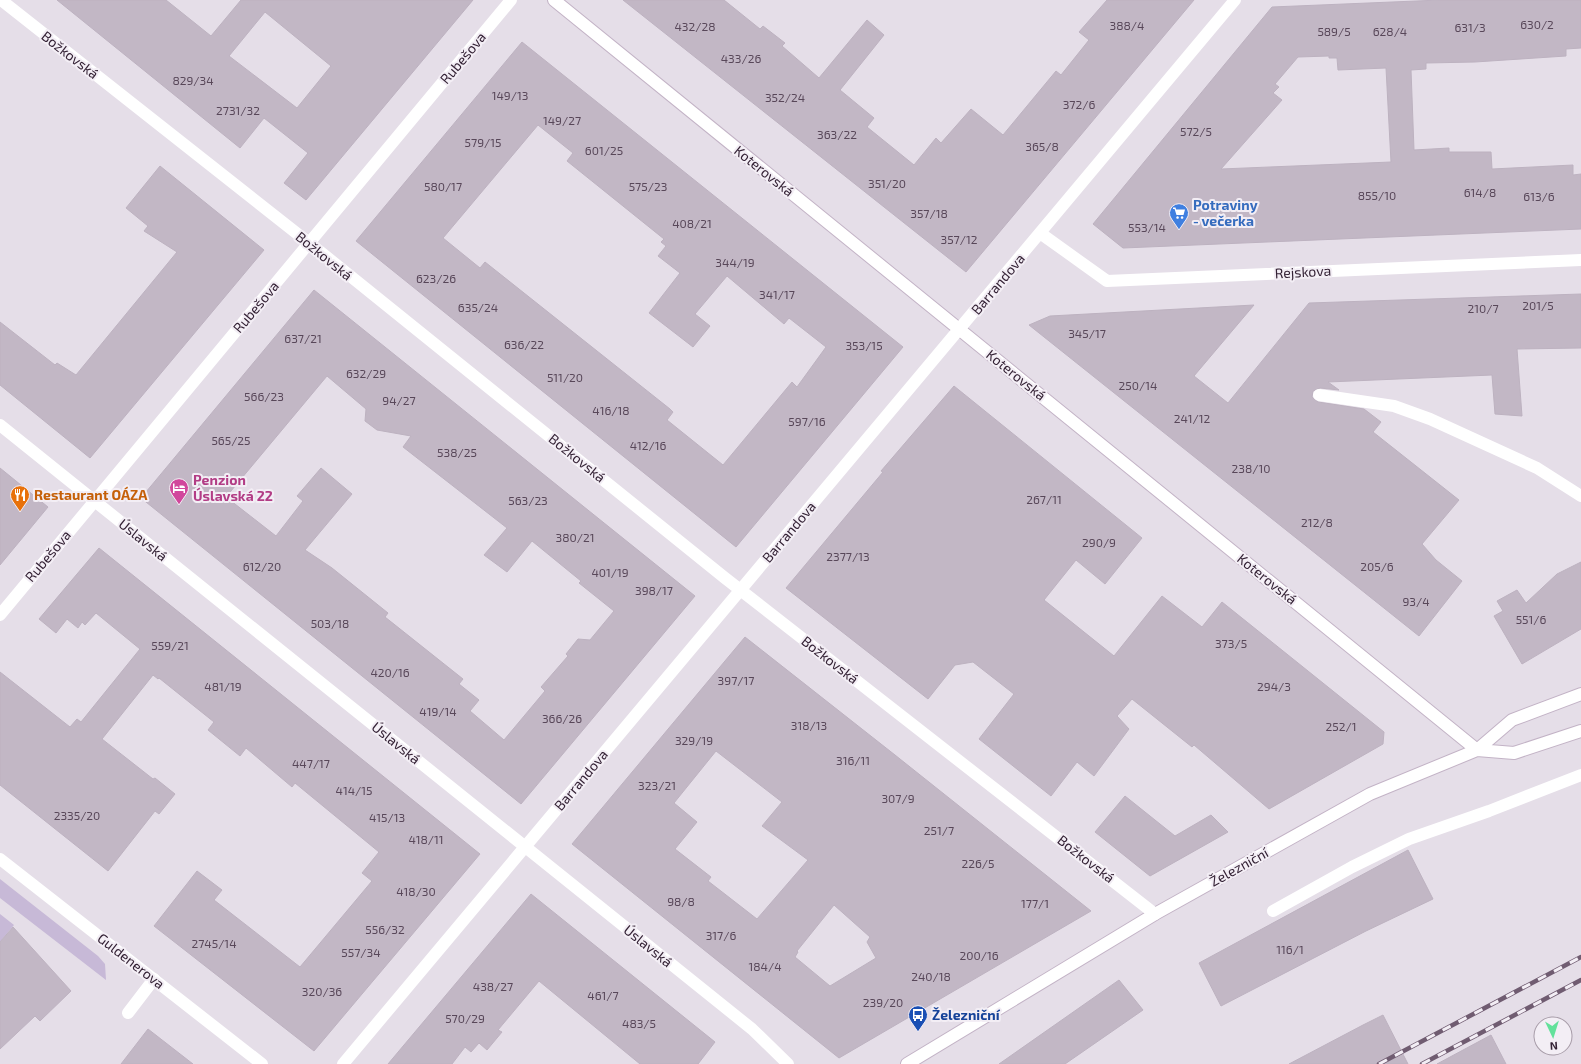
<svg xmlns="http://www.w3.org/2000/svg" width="1581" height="1064" viewBox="0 0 1581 1064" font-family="'Exo 2',sans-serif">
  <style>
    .green { fill: #c7b9d7 }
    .building { fill: #c2b7c5; stroke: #bdb2c0; fill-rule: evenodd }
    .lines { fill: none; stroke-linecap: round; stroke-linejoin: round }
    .secondary-casing { stroke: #c3b3c6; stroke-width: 14 }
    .lane { stroke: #fff; stroke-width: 12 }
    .street { stroke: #fff; stroke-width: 12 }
    .secondary { stroke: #fff; stroke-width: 12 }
    .rail-casing { stroke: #705c71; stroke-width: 4.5 }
    .rail { stroke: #f3eef5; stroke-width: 3; stroke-dasharray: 9; stroke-linecap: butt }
    .labels { text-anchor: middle; stroke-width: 4; stroke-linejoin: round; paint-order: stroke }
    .number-label { font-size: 12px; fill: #584759 }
    .street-label { font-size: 14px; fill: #342235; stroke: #f3eef5 }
    .shop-label { font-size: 14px; font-weight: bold; fill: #366cbe; stroke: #f3eef5; text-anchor: start }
    .hotel-label { font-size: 14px; font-weight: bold; fill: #b23c85; stroke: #f3eef5; text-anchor: start }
    .food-label { font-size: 14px; font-weight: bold; fill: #c56008; stroke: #f3eef5; text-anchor: start }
    .transit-label { font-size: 14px; font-weight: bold; fill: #164399; stroke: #f3eef5; text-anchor: start }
  </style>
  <rect width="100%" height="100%" fill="#e5dee8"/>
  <path class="green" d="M 0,879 L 98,956 L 105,964 L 106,980 L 0,898 Z
    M 0,914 L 14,925 L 0,942 Z"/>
  <path class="building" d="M 57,0 L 166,0 L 211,36 L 241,0 L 473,0 L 306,200 L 284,183 L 308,153 L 264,118 L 240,148 ZM 265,12 L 331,66 L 297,108 L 229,56 Z
    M 623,0 L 724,0 L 760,29 L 763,26 L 785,43 L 782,46 L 819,78 L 867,20 L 884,35 L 840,90 L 874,118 L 867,127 L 914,165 L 936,138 L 941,143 L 971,109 L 1003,135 L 1056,71 L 1061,75 L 1089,40 L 1079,32 L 1107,0 L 1194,0 L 966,272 Z
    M 1440,0 L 1581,0 L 1581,48 L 1566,49 L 1566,56 L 1475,62 L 1426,63 L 1426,69 L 1411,70 L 1414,150 L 1449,148 L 1449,152 L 1491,152 L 1492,169 L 1573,165 L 1573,175 L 1581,174 L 1581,229 L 1123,248 L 1093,224 L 1272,7 ZM 1329,56 L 1329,58 L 1337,58 L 1338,70 L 1386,68 L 1391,162 L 1221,169 L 1282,100 L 1273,93 L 1279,87 L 1275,84 L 1298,57 Z
    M 522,42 L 903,347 L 736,547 L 356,241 ZM 538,125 L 573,153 L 567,161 L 664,239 L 661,242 L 666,246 L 658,256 L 680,273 L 649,313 L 693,347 L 710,326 L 695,314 L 727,276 L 784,324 L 789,318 L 826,347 L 797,387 L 792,382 L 723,465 L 667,420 L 673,412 L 670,409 L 485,262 L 480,268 L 443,238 Z
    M 160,166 L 264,250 L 90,458 L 0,385 L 0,322 L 55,365 L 57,363 L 76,375 L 177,252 L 144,231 L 148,226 L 126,208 Z
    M 314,290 L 695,596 L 521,804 L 141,498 ZM 327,376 L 366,409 L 365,421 L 377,430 L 411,436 L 403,447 L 507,528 L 484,555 L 507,572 L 532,541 L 581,581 L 579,583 L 614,611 L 590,640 L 578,639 L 566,654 L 568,656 L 541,687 L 545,691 L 504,740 L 470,711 L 479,700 L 459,684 L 463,679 L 385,617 L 388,613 L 332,568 L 305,550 L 352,494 L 321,468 L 297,496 L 303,501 L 276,536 L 226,497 Z
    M 1581,294 L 1581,348 L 1517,349 L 1522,416 L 1495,414 L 1492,375 L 1328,382 L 1339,390 L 1320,388 L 1313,391 L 1312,397 L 1318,402 L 1364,409 L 1381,422 L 1373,432 L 1459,500 L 1422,544 L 1436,560 L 1462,581 L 1419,636 L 1029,325 L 1050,316 L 1254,305 L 1194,376 L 1228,403 L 1309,303 Z
    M 954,386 L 1142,538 L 1105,584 L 1076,560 L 1044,600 L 1114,656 L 1162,596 L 1202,627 L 1222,602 L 1384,732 L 1383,744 L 1269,809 L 1194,745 L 1192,747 L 1132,699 L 1117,716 L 1129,729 L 1094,776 L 1077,762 L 1051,796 L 979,739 L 1014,694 L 973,662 L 955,665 L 928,699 L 786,588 L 883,472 L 881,471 Z
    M 0,468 L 48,507 L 0,565 Z
    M 99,548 L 480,854 L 314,1051 L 154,926 L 197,871 L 222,890 L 214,900 L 300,967 L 372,881 L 362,873 L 379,852 L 295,783 L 292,787 L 246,748 L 240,756 L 208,730 L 214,722 L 159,678 L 158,679 L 153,675 L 102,739 L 153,779 L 155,778 L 175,794 L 159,814 L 155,811 L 108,871 L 0,785 L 0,672 L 70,727 L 77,719 L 81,722 L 140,649 L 96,613 L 85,625 L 82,622 L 78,628 L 67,619 L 56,633 L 39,619 Z
    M 1581,562 L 1581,629 L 1522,664 L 1494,616 L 1503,611 L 1497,601 L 1517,590 L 1526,603 L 1557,574 Z
    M 745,637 L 895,755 L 1091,911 L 839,1058 L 572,844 ZM 716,751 L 782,802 L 762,826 L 808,860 L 757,919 L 708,881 L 711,877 L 675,849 L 697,822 L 674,803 ZM 834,905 L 870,937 L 867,942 L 876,958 L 830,986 L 795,957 L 798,952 L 797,951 Z
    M 1125,796 L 1175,836 L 1211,815 L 1228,832 L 1150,876 L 1095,832 Z
    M 1408,850 L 1433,899 L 1366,931 L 1221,1006 L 1199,963 Z
    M 531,894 L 715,1042 L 698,1064 L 640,1064 L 539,981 L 498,1030 L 502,1032 L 487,1050 L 479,1043 L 471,1052 L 465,1047 L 452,1064 L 388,1064 Z
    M 13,927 L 71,991 L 40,1021 L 35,1016 L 0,1049 L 0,942 Z
    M 1119,980 L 1143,1010 L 1065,1064 L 999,1064 Z
    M 1383,1015 L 1408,1064 L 1289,1064 L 1363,1025 Z
    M 148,1029 L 193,1064 L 121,1064 Z
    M 1491,1035 L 1506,1064 L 1437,1064 Z"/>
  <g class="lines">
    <defs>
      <path id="secondary" d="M 554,0 L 1477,750
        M 1477,750 L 1514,753 L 1581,731
        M 907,1064 L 1155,914 L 1370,794 L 1477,750 L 1512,720 L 1581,694"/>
    </defs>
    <use href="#secondary" class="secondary-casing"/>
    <path class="lane" d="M 1319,395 L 1394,406 L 1430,419 L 1537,468 L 1581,496
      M 1273,911 L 1352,867 L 1409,839 L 1489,811 L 1581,775
      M 128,1013 L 154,979"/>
    <path class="street" d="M 1,0 L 323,254 L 725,578 L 1155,914
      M 1040,233 L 1107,281 L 1581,260
      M 0,425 L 752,1029 L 788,1064
      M 0,615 L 511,0
      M 0,859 L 262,1064
      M 343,1064 L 1235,0"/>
    <use href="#secondary" class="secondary"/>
    <defs>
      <path id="rail" d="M 1379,1064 L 1581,957
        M 1422,1064 L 1581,980"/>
    </defs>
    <use href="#rail" class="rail-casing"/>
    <use href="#rail" class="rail"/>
  </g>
  <defs>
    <symbol id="supermarket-pin" viewBox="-11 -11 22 30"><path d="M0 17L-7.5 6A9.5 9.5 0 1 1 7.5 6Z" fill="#3f7fe0" stroke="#f3eef5"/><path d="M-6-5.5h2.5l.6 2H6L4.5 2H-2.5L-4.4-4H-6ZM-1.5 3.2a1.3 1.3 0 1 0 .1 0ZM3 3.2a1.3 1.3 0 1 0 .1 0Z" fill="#fff"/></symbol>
    <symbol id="hotel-pin" viewBox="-11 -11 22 30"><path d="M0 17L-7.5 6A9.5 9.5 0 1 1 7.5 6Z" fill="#d1479c" stroke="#f3eef5"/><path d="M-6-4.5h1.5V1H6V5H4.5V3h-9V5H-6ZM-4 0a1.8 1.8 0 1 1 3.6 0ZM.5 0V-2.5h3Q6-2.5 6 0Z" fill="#fff"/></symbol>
    <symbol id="restaurant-pin" viewBox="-11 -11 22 30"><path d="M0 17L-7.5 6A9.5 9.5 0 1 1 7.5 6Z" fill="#e8710a" stroke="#f3eef5"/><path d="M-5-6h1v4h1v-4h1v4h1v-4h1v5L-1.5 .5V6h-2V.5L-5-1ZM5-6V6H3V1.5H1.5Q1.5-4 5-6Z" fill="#fff"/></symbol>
    <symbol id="bus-pin" viewBox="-11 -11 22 30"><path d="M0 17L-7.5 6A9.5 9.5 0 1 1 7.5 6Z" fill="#1a4fb4" stroke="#f3eef5"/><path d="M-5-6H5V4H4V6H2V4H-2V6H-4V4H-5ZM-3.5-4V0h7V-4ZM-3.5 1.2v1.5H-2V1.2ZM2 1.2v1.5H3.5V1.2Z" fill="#fff"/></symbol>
  </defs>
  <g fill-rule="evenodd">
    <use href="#supermarket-pin" x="1168" y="202" width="22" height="30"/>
    <use href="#hotel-pin" x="168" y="477" width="22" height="30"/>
    <use href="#restaurant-pin" x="9" y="484" width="22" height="30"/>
    <use href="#bus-pin" x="907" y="1004" width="22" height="30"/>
  </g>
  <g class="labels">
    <g class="number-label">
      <text x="1537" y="29">630/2</text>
      <text x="1127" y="30">388/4</text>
      <text x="695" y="31">432/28</text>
      <text x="1470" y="32">631/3</text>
      <text x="1334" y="36">589/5</text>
      <text x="1390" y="36">628/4</text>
      <text x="741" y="63">433/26</text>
      <text x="193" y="85">829/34</text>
      <text x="510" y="100">149/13</text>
      <text x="785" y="102">352/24</text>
      <text x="1079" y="109">372/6</text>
      <text x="238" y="115">2731/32</text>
      <text x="562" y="125">149/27</text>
      <text x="1196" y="136">572/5</text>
      <text x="837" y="139">363/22</text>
      <text x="483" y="147">579/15</text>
      <text x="1042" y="151">365/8</text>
      <text x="604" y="155">601/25</text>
      <text x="887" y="188">351/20</text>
      <text x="443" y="191">580/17</text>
      <text x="648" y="191">575/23</text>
      <text x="1480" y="197">614/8</text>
      <text x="1377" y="200">855/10</text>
      <text x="1539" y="201">613/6</text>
      <text x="929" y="218">357/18</text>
      <text x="692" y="228">408/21</text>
      <text x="1147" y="232">553/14</text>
      <text x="959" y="244">357/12</text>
      <text x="735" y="267">344/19</text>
      <text x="436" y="283">623/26</text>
      <text x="777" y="299">341/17</text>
      <text x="1538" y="310">201/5</text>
      <text x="478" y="312">635/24</text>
      <text x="1483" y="313">210/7</text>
      <text x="1087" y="338">345/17</text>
      <text x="303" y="343">637/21</text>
      <text x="524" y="349">636/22</text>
      <text x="864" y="350">353/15</text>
      <text x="366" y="378">632/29</text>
      <text x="565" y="382">511/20</text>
      <text x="1138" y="390">250/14</text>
      <text x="264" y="401">566/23</text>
      <text x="399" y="405">94/27</text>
      <text x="611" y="415">416/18</text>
      <text x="1192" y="423">241/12</text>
      <text x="807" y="426">597/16</text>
      <text x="231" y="445">565/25</text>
      <text x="648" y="450">412/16</text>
      <text x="457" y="457">538/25</text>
      <text x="1251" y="473">238/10</text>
      <text x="1044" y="504">267/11</text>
      <text x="528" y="505">563/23</text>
      <text x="1317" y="527">212/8</text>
      <text x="575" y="542">380/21</text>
      <text x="1099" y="547">290/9</text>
      <text x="848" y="561">2377/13</text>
      <text x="262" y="571">612/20</text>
      <text x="1377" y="571">205/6</text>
      <text x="610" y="577">401/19</text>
      <text x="654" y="595">398/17</text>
      <text x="1416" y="606">93/4</text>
      <text x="1531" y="624">551/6</text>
      <text x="330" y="628">503/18</text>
      <text x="1231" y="648">373/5</text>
      <text x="170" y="650">559/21</text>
      <text x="390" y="677">420/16</text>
      <text x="736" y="685">397/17</text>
      <text x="223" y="691">481/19</text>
      <text x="1274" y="691">294/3</text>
      <text x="438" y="716">419/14</text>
      <text x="562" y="723">366/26</text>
      <text x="809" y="730">318/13</text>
      <text x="1341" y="731">252/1</text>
      <text x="694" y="745">329/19</text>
      <text x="853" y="765">316/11</text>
      <text x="311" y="768">447/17</text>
      <text x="657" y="790">323/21</text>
      <text x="354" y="795">414/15</text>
      <text x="898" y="803">307/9</text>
      <text x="77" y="820">2335/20</text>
      <text x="387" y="822">415/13</text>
      <text x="939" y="835">251/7</text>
      <text x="426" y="844">418/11</text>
      <text x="978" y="868">226/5</text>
      <text x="416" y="896">418/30</text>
      <text x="681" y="906">98/8</text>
      <text x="1035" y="908">177/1</text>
      <text x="385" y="934">556/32</text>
      <text x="721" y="940">317/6</text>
      <text x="214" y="948">2745/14</text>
      <text x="1290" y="954">116/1</text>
      <text x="361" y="957">557/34</text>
      <text x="979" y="960">200/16</text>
      <text x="765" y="971">184/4</text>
      <text x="931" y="981">240/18</text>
      <text x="493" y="991">438/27</text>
      <text x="322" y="996">320/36</text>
      <text x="603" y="1000">461/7</text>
      <text x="883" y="1007">239/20</text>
      <text x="465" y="1023">570/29</text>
      <text x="639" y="1028">483/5</text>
    </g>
    <g class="street-label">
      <text transform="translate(70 55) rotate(38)" y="5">Božkovská</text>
      <text transform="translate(463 58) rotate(-50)" y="5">Rubešova</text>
      <text transform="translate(764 171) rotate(39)" y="5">Koterovská</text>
      <text transform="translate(324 256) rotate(39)" y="5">Božkovská</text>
      <text transform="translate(1303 272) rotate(-3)" y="5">Rejskova</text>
      <text transform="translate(998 284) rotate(-50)" y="5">Barrandova</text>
      <text transform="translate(256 307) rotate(-50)" y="5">Rubešova</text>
      <text transform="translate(1016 375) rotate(39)" y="5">Koterovská</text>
      <text transform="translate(577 458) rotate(39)" y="5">Božkovská</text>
      <text transform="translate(789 532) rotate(-50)" y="5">Barrandova</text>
      <text transform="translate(143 540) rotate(39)" y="5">Úslavská</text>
      <text transform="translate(48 556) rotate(-50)" y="5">Rubešova</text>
      <text transform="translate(1267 579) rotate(39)" y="5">Koterovská</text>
      <text transform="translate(830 660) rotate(38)" y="5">Božkovská</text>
      <text transform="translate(396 743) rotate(39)" y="5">Úslavská</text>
      <text transform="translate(581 780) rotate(-50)" y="5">Barrandova</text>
      <text transform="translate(1086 859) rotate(38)" y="5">Božkovská</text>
      <text transform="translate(1239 867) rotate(-29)" y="5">Železniční</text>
      <text transform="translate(648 946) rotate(39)" y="5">Úslavská</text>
      <text transform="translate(131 961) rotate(38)" y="5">Guldenerova</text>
    </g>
    <g class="shop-label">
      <text x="1193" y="210">Potraviny<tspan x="1193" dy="16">- večerka</tspan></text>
    </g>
    <g class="hotel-label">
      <text x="193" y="485">Penzion<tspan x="193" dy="16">Úslavská 22</tspan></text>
    </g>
    <g class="food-label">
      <text x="34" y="500">Restaurant OÁZA</text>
    </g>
    <g class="transit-label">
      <text x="932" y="1020">Železniční</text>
    </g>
  </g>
  <g transform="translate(1553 1036) rotate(176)"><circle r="19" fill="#f3eef5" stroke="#a79ca8"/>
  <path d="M0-3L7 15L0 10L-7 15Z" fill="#63e19b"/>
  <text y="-6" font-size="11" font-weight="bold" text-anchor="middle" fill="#342235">N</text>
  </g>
</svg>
